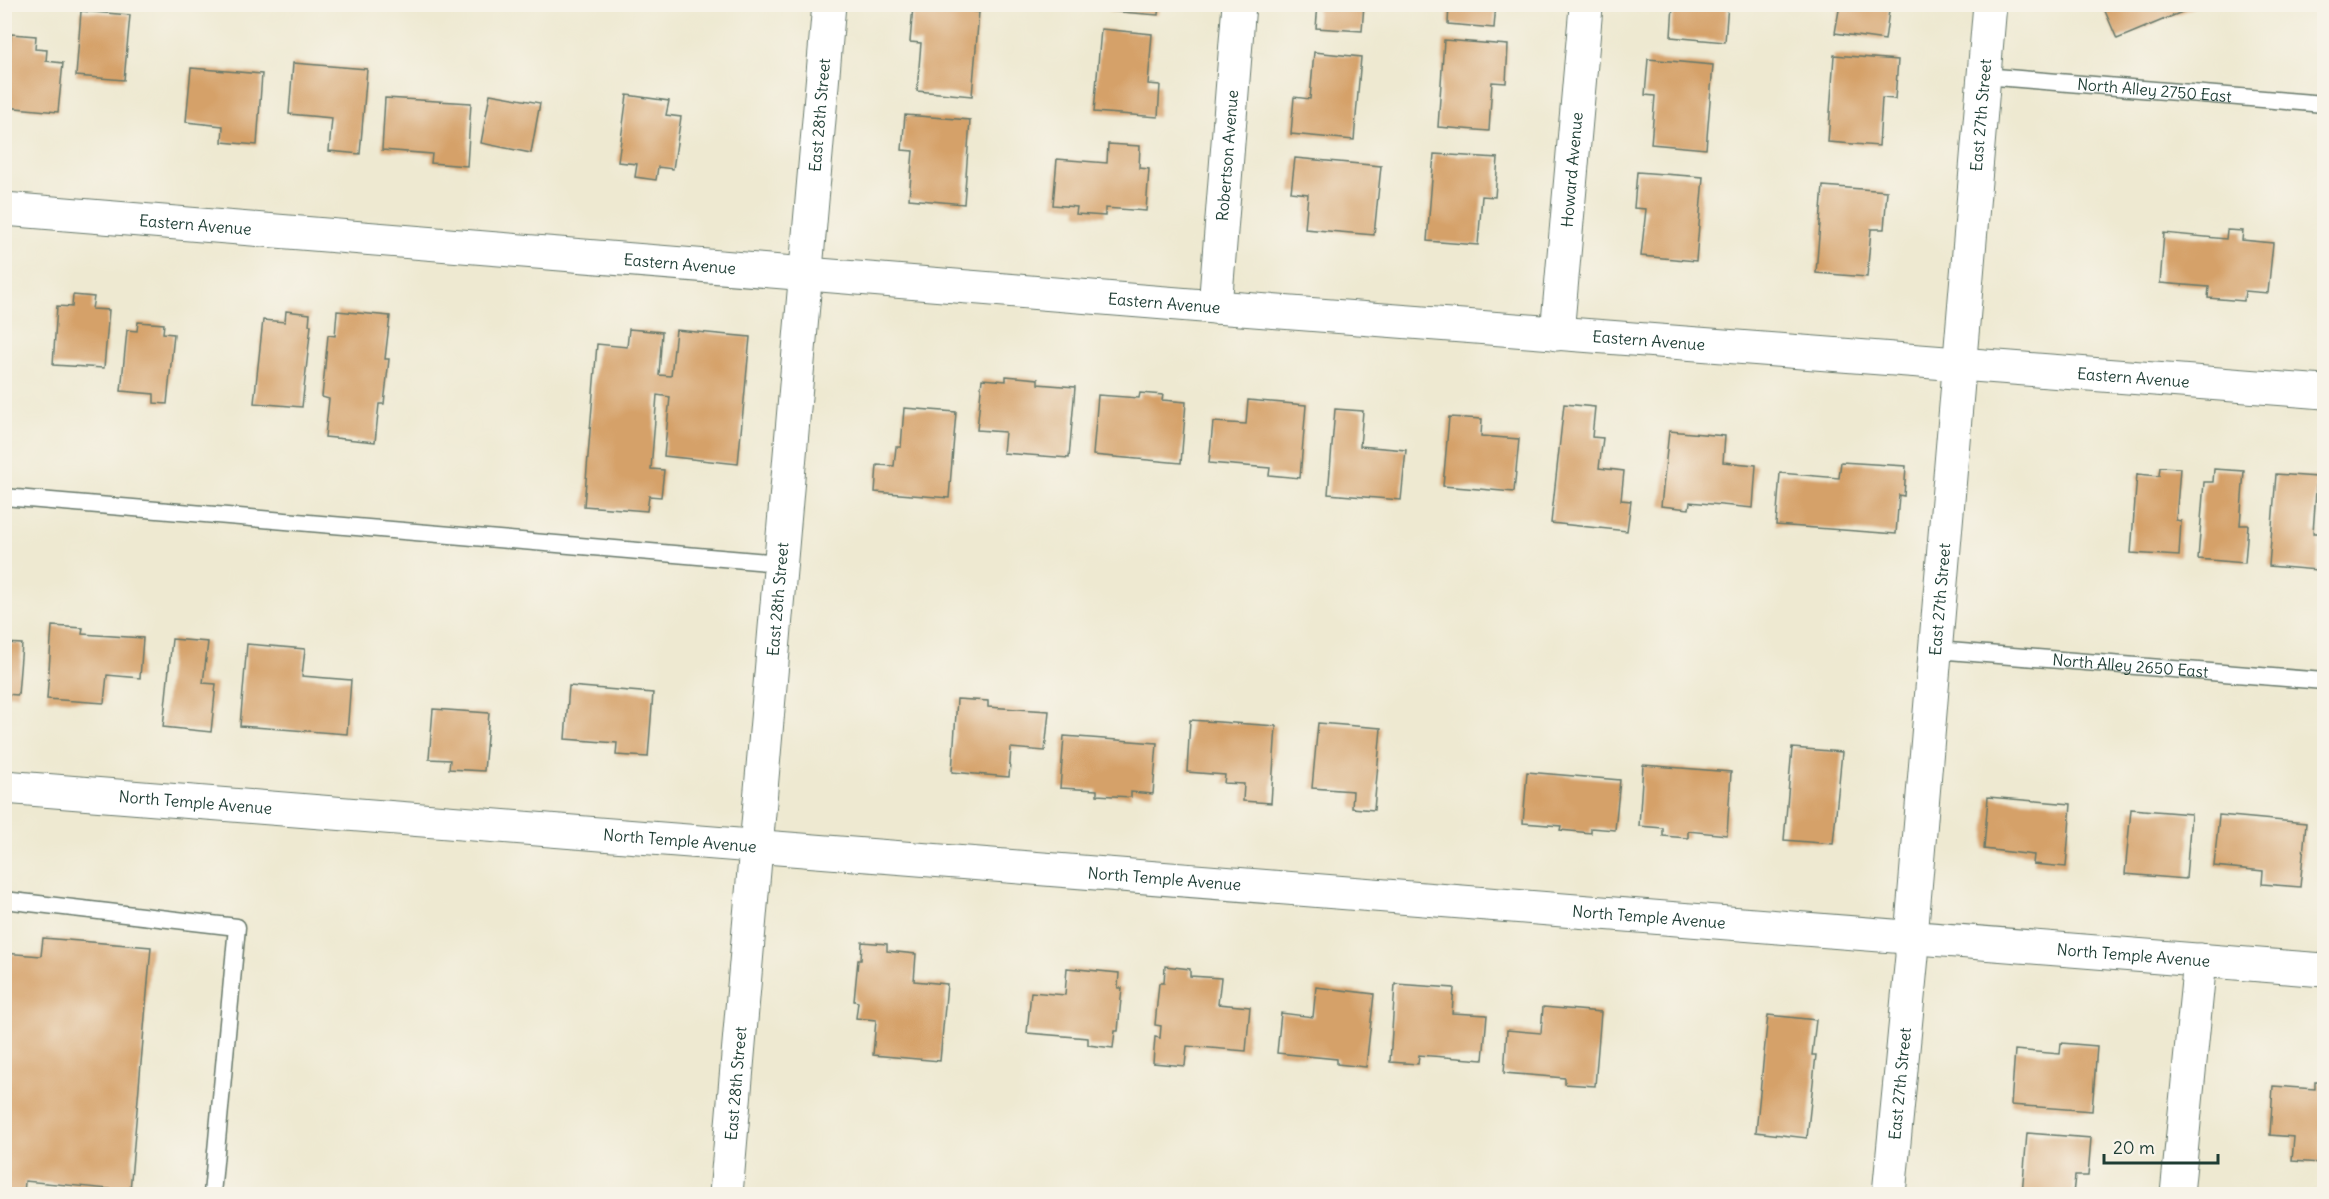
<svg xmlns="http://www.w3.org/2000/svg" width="2329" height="1199" viewBox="0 0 2329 1199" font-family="Delius,sans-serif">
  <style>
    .building { fill: #d5a169 }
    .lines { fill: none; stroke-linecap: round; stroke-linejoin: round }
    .lane-casing { stroke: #67796b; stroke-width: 19 }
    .street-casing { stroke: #67796b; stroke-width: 35 }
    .lane { stroke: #fff; stroke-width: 16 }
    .street { stroke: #fff; stroke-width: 33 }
    .labels { text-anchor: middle; stroke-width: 5; stroke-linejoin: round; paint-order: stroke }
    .street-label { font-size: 16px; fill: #1f3d34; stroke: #f7f3e8 }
  </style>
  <rect width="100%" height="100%" fill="#f7f3e8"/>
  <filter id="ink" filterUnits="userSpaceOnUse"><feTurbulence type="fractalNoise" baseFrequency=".0167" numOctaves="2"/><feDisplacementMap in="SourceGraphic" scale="12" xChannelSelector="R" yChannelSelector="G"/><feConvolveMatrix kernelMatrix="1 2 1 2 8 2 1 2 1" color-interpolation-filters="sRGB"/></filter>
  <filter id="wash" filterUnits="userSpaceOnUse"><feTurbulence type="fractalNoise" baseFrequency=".008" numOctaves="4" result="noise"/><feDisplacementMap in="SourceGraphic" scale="24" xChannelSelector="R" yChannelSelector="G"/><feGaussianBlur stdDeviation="1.35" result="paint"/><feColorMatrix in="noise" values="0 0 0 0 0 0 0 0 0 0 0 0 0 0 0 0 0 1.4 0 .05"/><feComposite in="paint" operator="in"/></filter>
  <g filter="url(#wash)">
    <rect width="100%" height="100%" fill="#eee9d1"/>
    <g id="blocks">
      <path class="building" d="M 1110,4 L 1159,4 L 1158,15 L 1109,11 Z
        M 1318,4 L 1364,4 L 1362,31 L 1316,28 Z
        M 1449,4 L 1496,4 L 1494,28 L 1448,24 Z
        M 1673,4 L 1728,4 L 1725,42 L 1671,37 Z
        M 1840,4 L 1890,4 L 1885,40 L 1835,33 Z
        M 2102,4 L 2193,4 L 2194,7 L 2117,39 Z
        M 913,6 L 979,12 L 972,96 L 917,91 L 921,43 L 910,42 Z
        M 81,11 L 130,15 L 124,80 L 76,76 Z
        M 1101,29 L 1152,34 L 1148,84 L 1160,85 L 1158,117 L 1094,112 Z
        M 11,34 L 36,36 L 35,49 L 47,50 L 46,61 L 63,63 L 58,112 L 5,107 Z
        M 1444,40 L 1508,45 L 1506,83 L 1492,82 L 1489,131 L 1438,127 Z
        M 1314,52 L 1361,57 L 1354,140 L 1291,134 L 1294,97 L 1310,99 Z
        M 1834,55 L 1898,60 L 1895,99 L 1882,98 L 1879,146 L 1828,142 Z
        M 1648,59 L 1713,65 L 1706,149 L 1651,144 L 1655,96 L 1645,95 Z
        M 293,63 L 367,69 L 360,154 L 329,151 L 332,118 L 289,114 Z
        M 191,68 L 262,74 L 257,145 L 222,142 L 223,126 L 186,122 Z
        M 490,94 L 540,103 L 531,153 L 481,143 Z
        M 627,95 L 669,101 L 666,115 L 681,117 L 673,169 L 658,167 L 656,180 L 635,177 L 637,164 L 618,162 Z
        M 385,98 L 471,103 L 467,166 L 431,163 L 432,154 L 382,150 Z
        M 905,115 L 970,120 L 964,204 L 909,199 L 913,151 L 902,150 Z
        M 1108,144 L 1140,146 L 1139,168 L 1149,169 L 1146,211 L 1105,208 L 1105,216 L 1076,214 L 1077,207 L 1053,205 L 1057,159 L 1107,163 Z
        M 1434,154 L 1498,158 L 1495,197 L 1482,196 L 1478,245 L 1427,241 Z
        M 1295,158 L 1381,166 L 1374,235 L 1305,229 L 1308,194 L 1291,192 Z
        M 1637,172 L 1703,177 L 1696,261 L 1641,256 L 1646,209 L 1634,208 Z
        M 1823,186 L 1887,191 L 1884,229 L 1871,229 L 1867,277 L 1816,273 Z
        M 2227,230 L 2243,231 L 2242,240 L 2273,243 L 2268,293 L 2245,291 L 2244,301 L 2208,298 L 2209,287 L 2160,283 L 2164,233 L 2226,239 Z
        M 73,295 L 94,297 L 92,309 L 109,310 L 104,368 L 53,365 L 57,306 L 72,307 Z
        M 286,311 L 310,314 L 309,325 L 311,325 L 302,407 L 254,403 L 263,320 L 285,322 Z
        M 337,311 L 390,316 L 385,359 L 389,359 L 384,404 L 379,404 L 375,442 L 325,437 L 329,399 L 322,397 L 328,335 L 335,336 Z
        M 138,322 L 164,324 L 163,333 L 174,334 L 167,404 L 154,403 L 154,394 L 121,391 L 127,330 L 137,331 Z
        M 629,329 L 662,332 L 659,375 L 671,376 L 676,330 L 750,337 L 738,464 L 664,456 L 670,397 L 657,395 L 651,469 L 664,470 L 661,497 L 649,496 L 647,511 L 584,506 L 597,344 L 627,347 Z
        M 1006,376 L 1038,379 L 1038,384 L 1075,387 L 1069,458 L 1003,453 L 1005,432 L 977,430 L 982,379 L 1006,381 Z
        M 1140,393 L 1163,395 L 1162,400 L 1186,402 L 1181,463 L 1093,455 L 1098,395 L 1139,398 Z
        M 1248,400 L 1306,405 L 1300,478 L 1269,475 L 1270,468 L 1209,463 L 1213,422 L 1246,424 Z
        M 1564,404 L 1595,407 L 1592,437 L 1603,438 L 1599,468 L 1624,471 L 1621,500 L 1631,501 L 1627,531 L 1551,523 Z
        M 904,408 L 956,412 L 949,498 L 875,492 L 877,465 L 894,466 L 896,447 L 901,447 Z
        M 1335,409 L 1363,411 L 1360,446 L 1406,450 L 1401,500 L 1328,494 Z
        M 1449,417 L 1482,419 L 1481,436 L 1519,439 L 1514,492 L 1443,486 Z
        M 1669,431 L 1725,436 L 1723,462 L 1756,465 L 1753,508 L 1690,502 L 1689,509 L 1661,506 Z
        M 1841,462 L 1906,466 L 1904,496 L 1899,495 L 1896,534 L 1776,525 L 1780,473 L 1839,478 Z
        M 2160,467 L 2180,468 L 2176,520 L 2181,521 L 2179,556 L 2131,553 L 2137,474 L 2159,476 Z
        M 2214,469 L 2244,471 L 2240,525 L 2248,525 L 2245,563 L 2198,559 L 2204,482 L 2213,482 Z
        M 2276,474 L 2317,477 L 2313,533 L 2319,533 L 2317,570 L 2269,566 Z
        M 52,626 L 83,628 L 82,634 L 143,638 L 140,678 L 107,675 L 104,703 L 47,699 Z
        M 172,639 L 208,642 L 203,683 L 216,684 L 211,732 L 163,727 Z
        M 4,643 L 22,644 L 18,695 L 4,694 Z
        M 247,644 L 305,649 L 302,676 L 351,680 L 347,734 L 240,726 Z
        M 569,686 L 653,693 L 648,757 L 616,755 L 617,743 L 565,739 Z
        M 957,699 L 988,701 L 988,707 L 1049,711 L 1045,751 L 1011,748 L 1009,777 L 952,772 Z
        M 433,709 L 489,713 L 484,771 L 449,769 L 450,760 L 429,759 Z
        M 1190,720 L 1276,726 L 1271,803 L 1243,801 L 1244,784 L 1224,783 L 1225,775 L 1187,772 Z
        M 1318,723 L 1381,728 L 1374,810 L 1352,808 L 1353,791 L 1312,788 Z
        M 1064,736 L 1157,743 L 1153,794 L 1131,792 L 1131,797 L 1097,795 L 1097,790 L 1060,788 Z
        M 1792,748 L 1842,752 L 1833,844 L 1784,840 Z
        M 1643,765 L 1731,772 L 1727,835 L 1688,831 L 1688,838 L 1663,836 L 1663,828 L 1639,826 Z
        M 1527,772 L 1620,780 L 1615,830 L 1591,828 L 1591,833 L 1560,830 L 1561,826 L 1523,823 Z
        M 1988,797 L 2071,804 L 2066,867 L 2033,864 L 2034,855 L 1984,849 Z
        M 2131,809 L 2191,814 L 2186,879 L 2125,874 Z
        M 2219,815 L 2306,823 L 2300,887 L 2262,884 L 2263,871 L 2214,866 Z
        M 43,938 L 151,947 L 130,1191 L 25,1181 L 24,1194 L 4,1194 L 4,953 L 41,956 Z
        M 862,942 L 887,944 L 887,951 L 916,954 L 914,981 L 947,984 L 940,1061 L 873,1055 L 876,1020 L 856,1018 L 858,1002 L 854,1001 L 858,960 L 861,960 Z
        M 1165,966 L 1190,969 L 1190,976 L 1221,978 L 1218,1004 L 1250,1007 L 1246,1051 L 1187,1046 L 1185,1066 L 1153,1063 L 1155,1037 L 1160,1038 L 1161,1026 L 1155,1025 L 1159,983 L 1164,983 Z
        M 1067,968 L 1119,973 L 1118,988 L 1122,988 L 1118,1031 L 1115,1031 L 1113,1048 L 1088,1045 L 1088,1038 L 1027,1033 L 1031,992 L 1065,995 Z
        M 1395,984 L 1454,988 L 1452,1013 L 1487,1015 L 1483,1060 L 1419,1055 L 1418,1064 L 1390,1062 Z
        M 1316,987 L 1374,994 L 1366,1067 L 1337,1064 L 1337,1059 L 1277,1053 L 1281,1013 L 1313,1017 Z
        M 1543,1007 L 1601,1012 L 1595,1086 L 1565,1084 L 1565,1078 L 1504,1073 L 1507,1030 L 1541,1033 Z
        M 1768,1015 L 1816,1020 L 1812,1055 L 1816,1055 L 1807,1138 L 1756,1132 Z
        M 2061,1043 L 2097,1046 L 2092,1111 L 2011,1105 L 2015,1050 L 2060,1054 Z
        M 2315,1082 L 2324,1082 L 2324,1139 L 2322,1139 L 2321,1163 L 2292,1161 L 2294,1137 L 2270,1135 L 2273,1086 L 2315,1089 Z
        M 2027,1133 L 2091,1138 L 2088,1176 L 2075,1176 L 2073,1194 L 2022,1194 Z"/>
    </g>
  </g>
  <g filter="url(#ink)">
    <use href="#blocks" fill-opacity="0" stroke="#67796b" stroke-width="1.5"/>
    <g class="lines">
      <defs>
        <g id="lane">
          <path id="s1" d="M 1984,76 L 2324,104"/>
          <path d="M 4,497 L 780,563"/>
          <path id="s2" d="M 1936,650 L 2324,681"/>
          <path d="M 4,900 L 237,927 L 212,1194"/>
        </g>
        <g id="street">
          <path id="s3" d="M 4,209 L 1215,307 L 2324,392"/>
          <path id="s4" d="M 1215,307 L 1239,4"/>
          <path id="s5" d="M 1557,334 L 1586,7"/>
          <path id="s6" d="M 4,787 L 2324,970"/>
          <path id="s7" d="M 726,1194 L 829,4"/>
          <path id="s8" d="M 1889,1194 L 1912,956 L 1911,937 L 1990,4"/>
          <path d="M 2177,1194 L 2200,960"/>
        </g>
      </defs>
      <use href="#lane" class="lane-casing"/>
      <use href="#street" class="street-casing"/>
      <use href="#lane" class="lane"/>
      <use href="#street" class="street"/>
    </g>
  </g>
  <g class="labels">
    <g class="street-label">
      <text dy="6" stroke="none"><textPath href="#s1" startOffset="171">North Alley 2750 East</textPath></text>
      <text dy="6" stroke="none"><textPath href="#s7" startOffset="1083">East 28th Street</textPath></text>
      <text dy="6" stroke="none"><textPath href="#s8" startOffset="1083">East 27th Street</textPath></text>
      <text dy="6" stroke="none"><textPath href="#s4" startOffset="152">Robertson Avenue</textPath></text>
      <text dy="6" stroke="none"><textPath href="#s5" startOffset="165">Howard Avenue</textPath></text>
      <text dy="6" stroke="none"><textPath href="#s3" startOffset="192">Eastern Avenue</textPath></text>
      <text dy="6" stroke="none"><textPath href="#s3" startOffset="678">Eastern Avenue</textPath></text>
      <text dy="6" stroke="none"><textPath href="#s3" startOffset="1164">Eastern Avenue</textPath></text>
      <text dy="6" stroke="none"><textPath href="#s3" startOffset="1650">Eastern Avenue</textPath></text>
      <text dy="6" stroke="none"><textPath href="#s3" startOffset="2136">Eastern Avenue</textPath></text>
      <text dy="6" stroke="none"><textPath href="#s7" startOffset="597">East 28th Street</textPath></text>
      <text dy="6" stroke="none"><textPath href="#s8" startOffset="597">East 27th Street</textPath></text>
      <text dy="6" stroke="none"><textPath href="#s2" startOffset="195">North Alley 2650 East</textPath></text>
      <text dy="6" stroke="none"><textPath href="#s6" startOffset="192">North Temple Avenue</textPath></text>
      <text dy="6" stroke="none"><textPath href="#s6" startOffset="678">North Temple Avenue</textPath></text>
      <text dy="6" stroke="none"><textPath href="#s6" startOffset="1164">North Temple Avenue</textPath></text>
      <text dy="6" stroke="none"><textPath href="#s6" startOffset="1650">North Temple Avenue</textPath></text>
      <text dy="6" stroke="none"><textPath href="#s6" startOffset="2136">North Temple Avenue</textPath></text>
      <text dy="6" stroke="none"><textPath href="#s7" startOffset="111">East 28th Street</textPath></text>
      <text dy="6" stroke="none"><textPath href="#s8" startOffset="111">East 27th Street</textPath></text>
    </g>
  </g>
  <rect width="2329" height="1199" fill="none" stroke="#f7f3e8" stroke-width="24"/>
  <path d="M2104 1154v9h114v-9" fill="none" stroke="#1f3d34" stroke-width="3"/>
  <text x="2113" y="1154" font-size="18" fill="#1f3d34" stroke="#f7f3e8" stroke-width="4.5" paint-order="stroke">20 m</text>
</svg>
